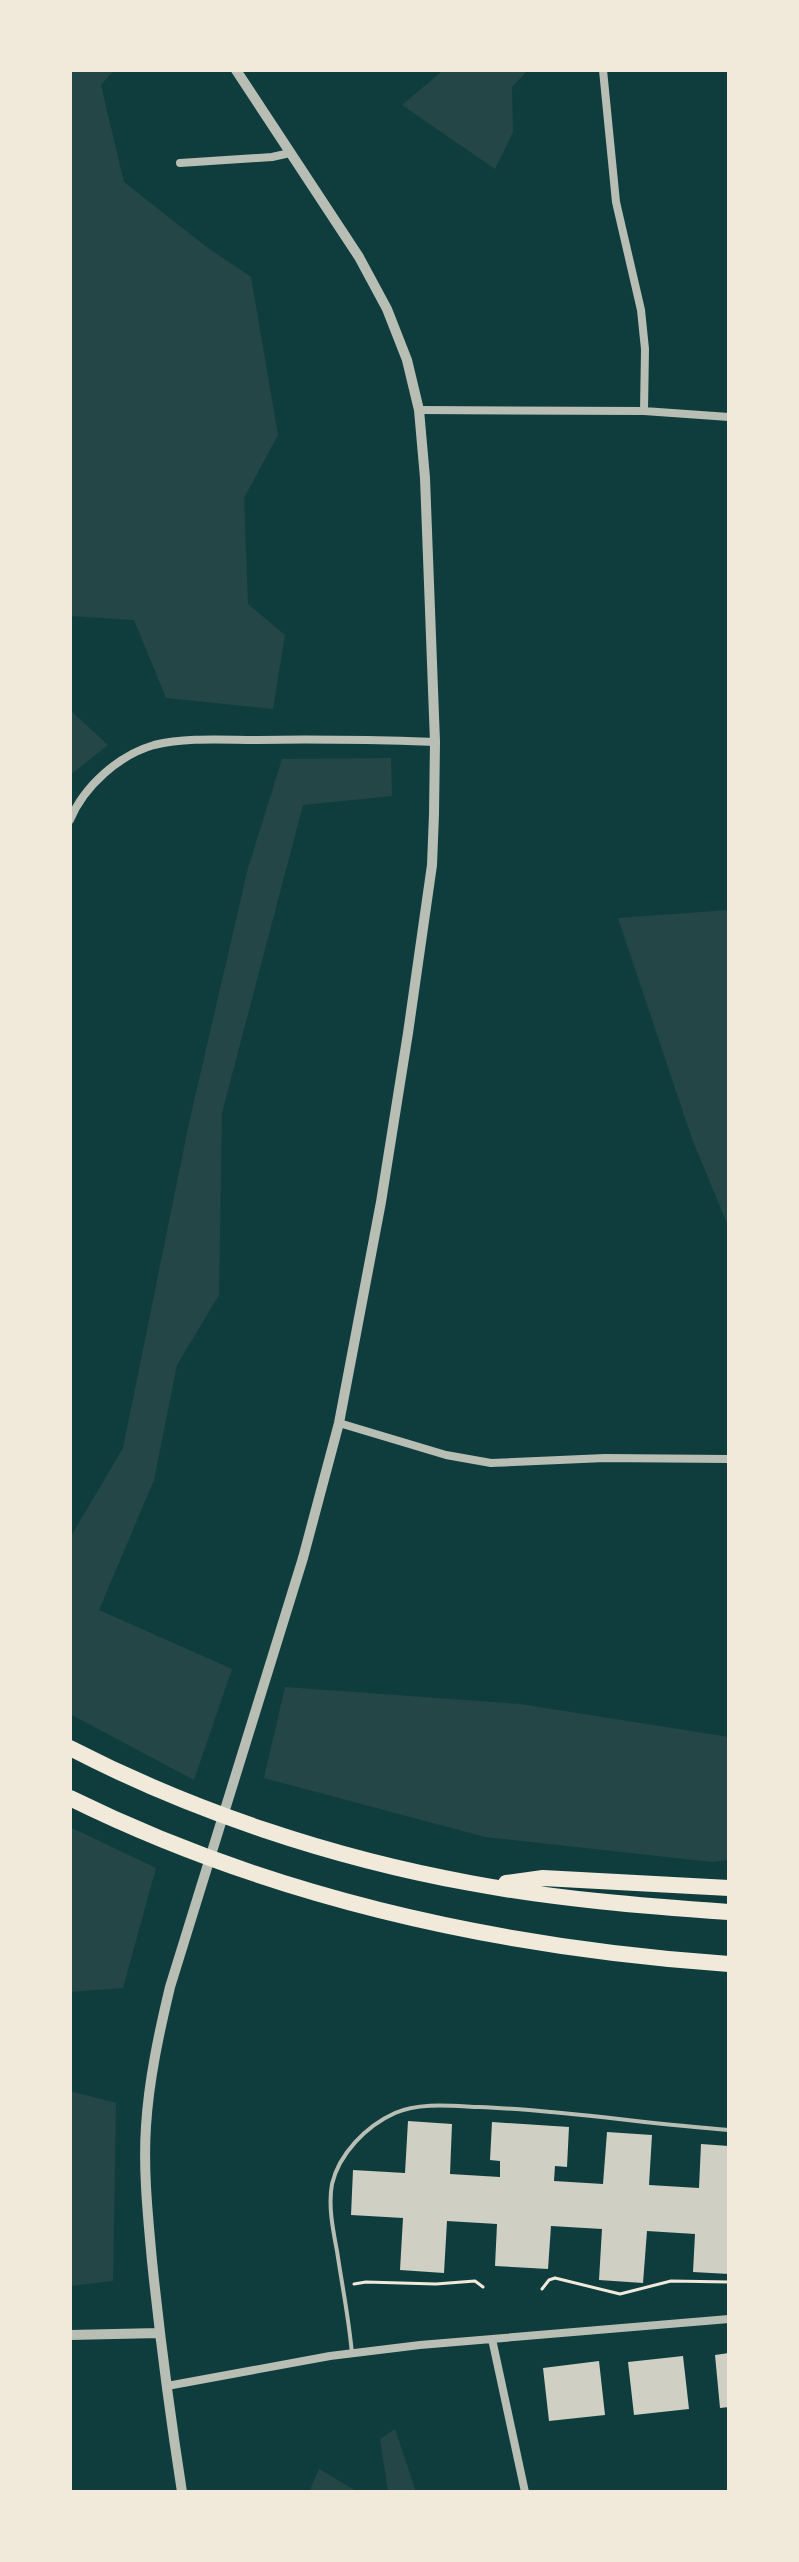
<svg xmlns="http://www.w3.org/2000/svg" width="799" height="2562" viewBox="0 0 799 2562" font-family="'Source Sans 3',sans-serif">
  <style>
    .green { fill: #244646 }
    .building { fill: #cfcfc3 }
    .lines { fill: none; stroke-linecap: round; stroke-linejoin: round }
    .path { stroke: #f1e9da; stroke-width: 3 }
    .service { stroke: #b8beb3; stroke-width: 4 }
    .minor { stroke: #b8beb3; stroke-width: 8 }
    .tertiary { stroke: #b8beb3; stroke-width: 10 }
    .motorway { stroke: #f1e9da; stroke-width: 16 }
  </style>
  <rect width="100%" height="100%" fill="#0f3d3e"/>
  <path class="green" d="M 70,70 L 114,70 L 101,85 L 124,182 L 208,248 L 251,277 L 278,435 L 244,498 L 248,604 L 285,635 L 273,709 L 166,698 L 134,620 L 70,616 Z
    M 441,70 L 528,70 L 512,87 L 513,132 L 495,169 L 402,105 L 440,73 Z
    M 70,710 L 108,745 L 70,775 Z
    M 391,758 L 392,796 L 303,805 L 222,1113 L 219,1295 L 177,1365 L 154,1480 L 99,1610 L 232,1669 L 194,1780 L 70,1714 L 70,1538 L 123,1448 L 189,1123 L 248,868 L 282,759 Z
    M 729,910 L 729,1228 L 692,1139 L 618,918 Z
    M 285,1687 L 520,1704 L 729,1737 L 729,1860 L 712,1862 L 485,1837 L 264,1778 Z
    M 70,1827 L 156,1868 L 123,1988 L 70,1992 Z
    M 70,2091 L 116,2103 L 113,2281 L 70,2286 Z
    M 395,2429 L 416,2492 L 388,2492 L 380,2439 Z
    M 319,2469 L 358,2492 L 309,2492 Z"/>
  <path class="building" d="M 408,2121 L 452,2124 L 450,2174 L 500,2177 L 500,2161 L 490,2160 L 492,2122 L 569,2127 L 567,2167 L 555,2166 L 554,2181 L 603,2184 L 607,2132 L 652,2135 L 649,2185 L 699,2188 L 701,2144 L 729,2146 L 729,2274 L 693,2272 L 695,2234 L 647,2231 L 643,2283 L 599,2280 L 602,2229 L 551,2226 L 548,2269 L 495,2266 L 497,2224 L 447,2221 L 444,2273 L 400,2270 L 403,2218 L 351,2215 L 353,2170 L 405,2173 Z
    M 729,2353 L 729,2407 L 720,2408 L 715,2355 Z
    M 683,2356 L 689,2409 L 634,2415 L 628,2362 Z
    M 599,2361 L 605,2415 L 549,2421 L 543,2368 Z"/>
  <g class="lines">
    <path class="path" d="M 354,2284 L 366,2282 L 436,2284 L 475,2281 L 483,2287
      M 542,2289 L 549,2280 L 555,2278 L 620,2294 L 671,2281 L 729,2282"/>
    <path class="service" d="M 352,2354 C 349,2319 342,2285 337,2251 C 333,2230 328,2206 332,2184 C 339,2154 366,2126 395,2113 C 420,2102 453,2106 479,2107 C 563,2110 645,2124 729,2130"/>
    <path class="minor" d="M 603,70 L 616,202 L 641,310 L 645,349 L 644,411
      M 180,163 L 272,157 L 290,153
      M 419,410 L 644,411 L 729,417
      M 70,820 C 84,786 119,755 154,745 C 188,737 224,740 258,740 C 317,739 376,740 435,742
      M 339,1423 L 446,1455 L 491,1463 L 605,1458 L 729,1459
      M 492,2339 L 525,2492
      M 167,2386 L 330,2356 L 420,2345 L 729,2319"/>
    <path class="tertiary" d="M 70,2335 L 159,2333
      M 182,2492 C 170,2415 160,2338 152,2261 C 148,2216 143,2171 146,2126 C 149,2079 159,2033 170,1987 L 303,1558 L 339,1423 L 381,1202 L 408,1033 L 432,865 L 434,814 L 435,742 L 425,478 L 419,410 L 407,360 L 387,309 L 359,257 L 236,70"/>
    <path class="motorway" d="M 70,1748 C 194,1812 333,1858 470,1883 C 556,1899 643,1906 729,1912
      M 70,1798 C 275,1899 502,1948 729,1964
      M 506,1883 L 543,1878 L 729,1888"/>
  </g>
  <rect width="799" height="2562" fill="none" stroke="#f1e9da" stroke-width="144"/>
</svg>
